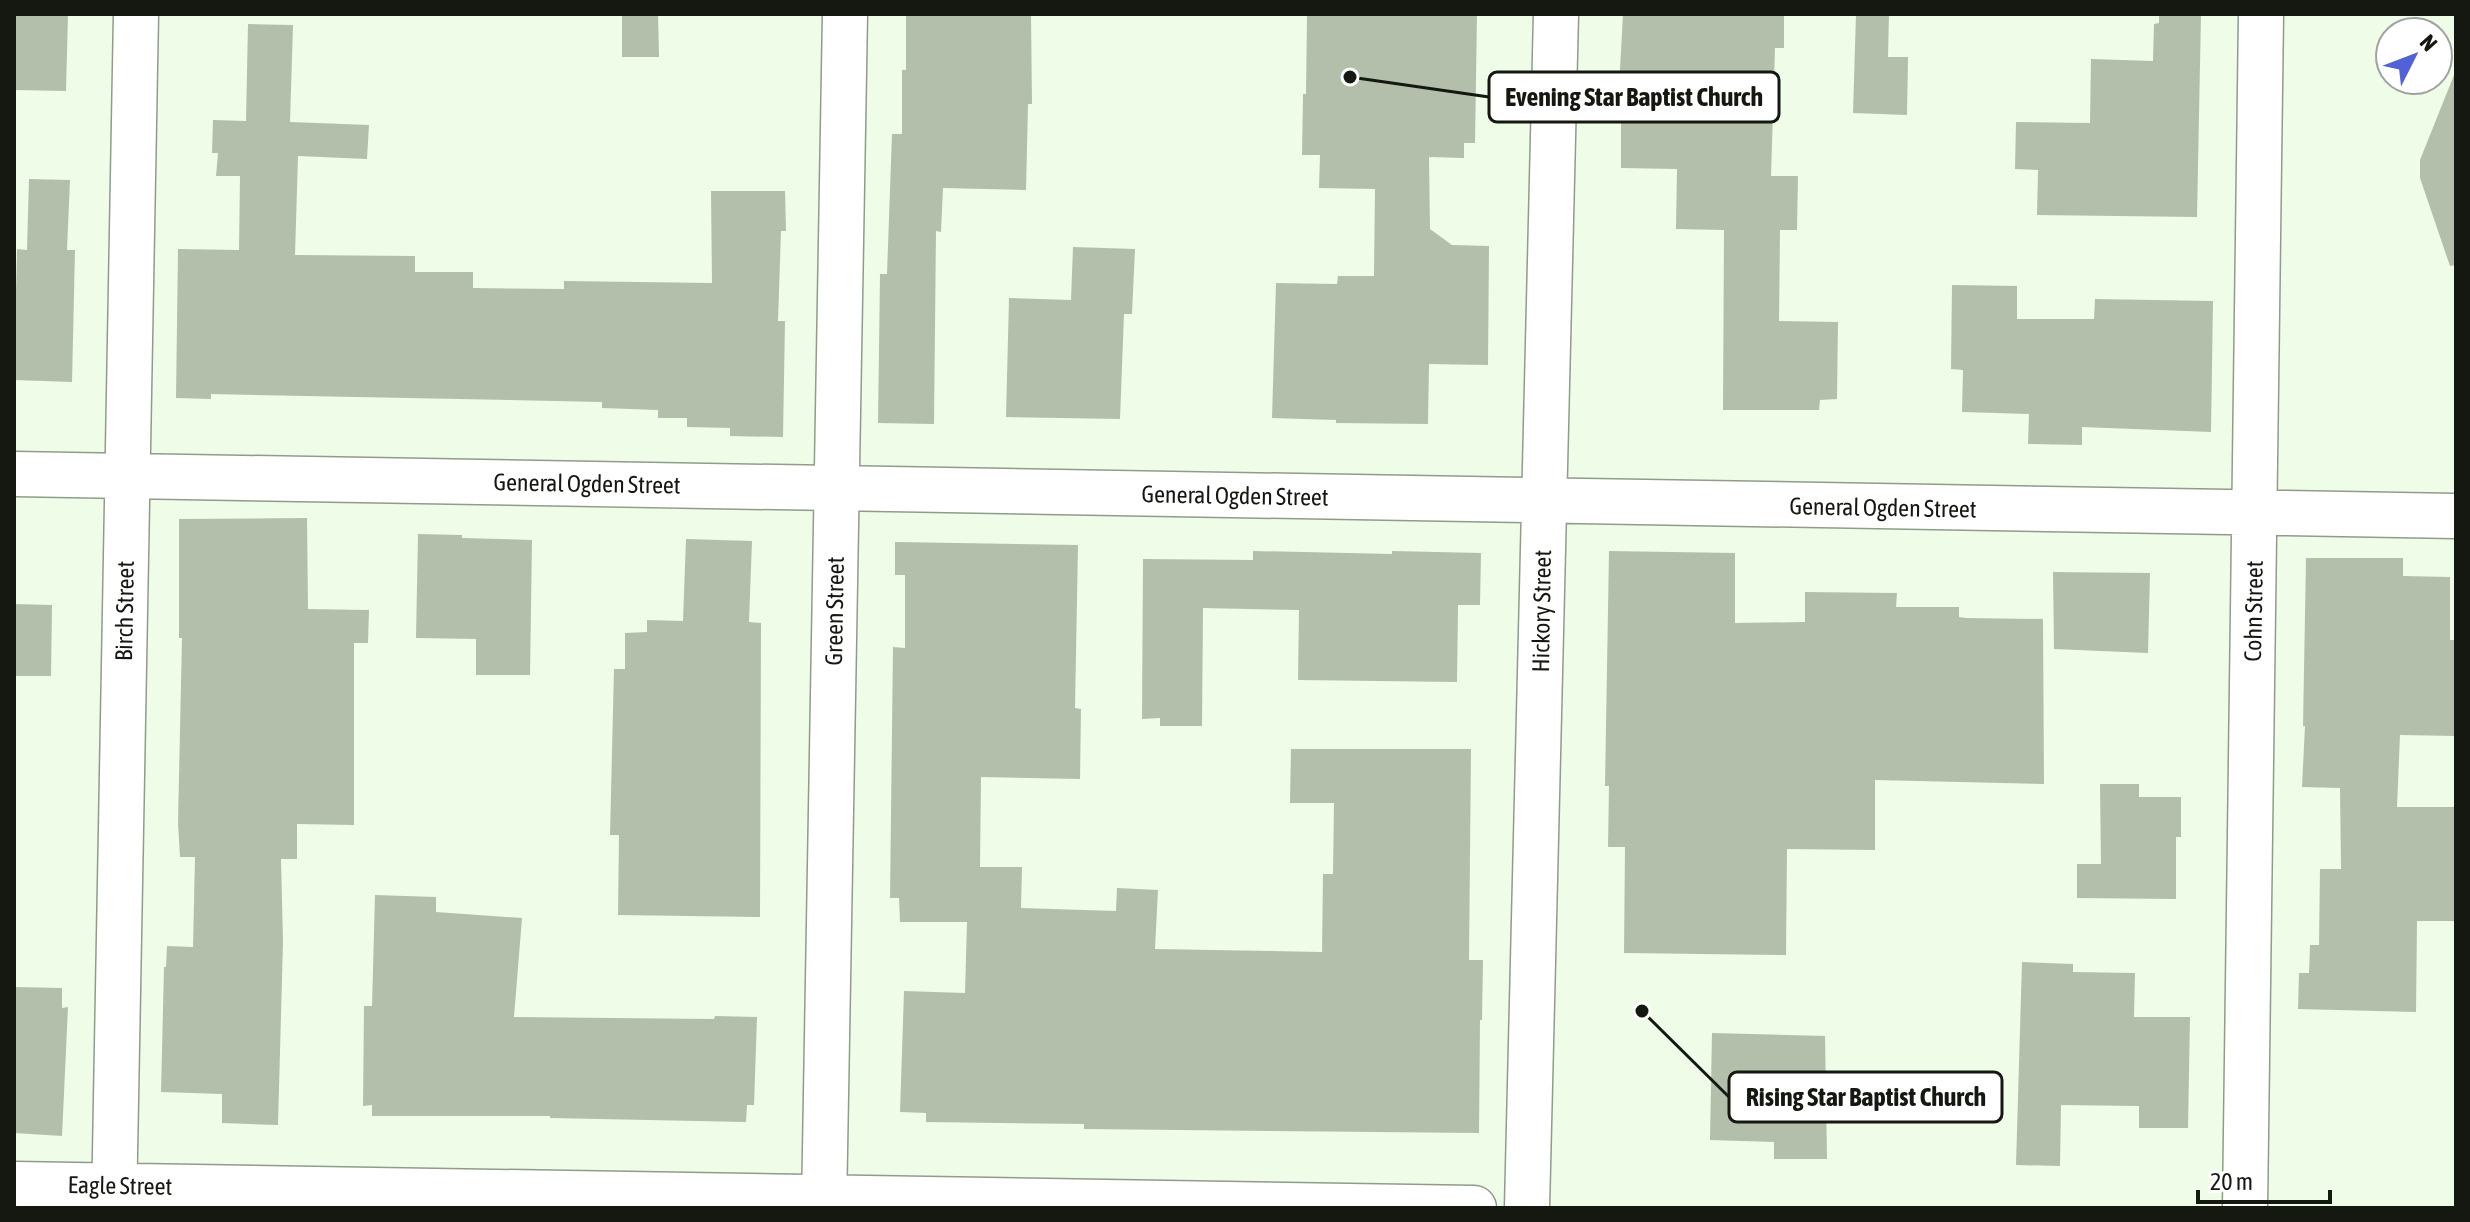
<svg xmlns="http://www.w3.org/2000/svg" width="2470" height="1222" viewBox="0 0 2470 1222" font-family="'Asap Condensed',sans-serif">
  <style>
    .building { fill: #b3bfab }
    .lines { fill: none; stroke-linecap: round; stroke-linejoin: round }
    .street-casing { stroke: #909c89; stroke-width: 47 }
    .street { stroke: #fff; stroke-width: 44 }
    .labels { text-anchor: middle; stroke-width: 6; stroke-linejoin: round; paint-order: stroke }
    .street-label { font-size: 24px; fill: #141811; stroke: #fff }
    .leader { fill: none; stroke: #141811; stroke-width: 3 }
    .callout-dot { fill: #141811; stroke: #fff; stroke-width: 3 }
    .callout { fill: #fff; stroke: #141811; stroke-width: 3 }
    .callout-label { font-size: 26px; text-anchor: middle; font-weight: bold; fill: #141811 }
  </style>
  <rect width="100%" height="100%" fill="#effce7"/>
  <path class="building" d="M 14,14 L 68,14 L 66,91 L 14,90 Z
    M 622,14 L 658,14 L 659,57 L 622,57 Z
    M 906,14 L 1031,14 L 1032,104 L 1028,104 L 1026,190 L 943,188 L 941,232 L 936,231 L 934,424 L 878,423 L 880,274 L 887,274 L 892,134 L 902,134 L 902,70 L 906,70 Z
    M 1307,14 L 1477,14 L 1475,143 L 1464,143 L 1464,158 L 1429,157 L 1430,229 L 1452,245 L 1489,246 L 1488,365 L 1429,364 L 1428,424 L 1336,423 L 1336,420 L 1272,418 L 1276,283 L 1337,284 L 1338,276 L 1374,276 L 1375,189 L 1319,188 L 1320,155 L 1302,155 L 1303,94 L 1306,94 Z
    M 1623,14 L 1784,14 L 1784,48 L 1775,48 L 1771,176 L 1798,176 L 1797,230 L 1780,230 L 1779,321 L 1838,322 L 1837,399 L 1820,400 L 1819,410 L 1723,410 L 1724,230 L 1676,229 L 1677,169 L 1621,168 L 1621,106 L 1618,106 Z
    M 1856,14 L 1889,14 L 1888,57 L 1908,57 L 1907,115 L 1853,113 Z
    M 2159,14 L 2201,14 L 2197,217 L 2037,215 L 2038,170 L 2015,169 L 2016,122 L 2090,123 L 2091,59 L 2153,61 L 2154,24 L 2159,23 Z
    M 248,24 L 293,25 L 290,122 L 369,125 L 367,159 L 298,156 L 295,255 L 415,256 L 415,272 L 473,272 L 473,288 L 564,289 L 564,281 L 712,283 L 711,191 L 785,191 L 786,231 L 781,231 L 778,321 L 785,321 L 783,437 L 730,436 L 730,428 L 687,427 L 687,418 L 658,418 L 658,410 L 602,408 L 602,402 L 211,394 L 211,399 L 176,398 L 178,249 L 239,250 L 240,176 L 216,176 L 218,153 L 212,153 L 213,120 L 246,121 Z
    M 2454,75 L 2456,265 L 2450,266 L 2420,178 L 2420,160 Z
    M 29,179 L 70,180 L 67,250 L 75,250 L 72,382 L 14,380 L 17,249 L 27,250 Z
    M 1073,247 L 1135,249 L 1132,314 L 1124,314 L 1120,419 L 1006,417 L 1009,298 L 1071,300 Z
    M 1952,285 L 2017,286 L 2017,319 L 2094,319 L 2095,299 L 2213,301 L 2211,432 L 2082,427 L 2082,445 L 2028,444 L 2029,414 L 1962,412 L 1963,370 L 1951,369 Z
    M 307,518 L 308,609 L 369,610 L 368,643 L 354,643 L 354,825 L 297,824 L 297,859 L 281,859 L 283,942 L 278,1125 L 222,1123 L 222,1094 L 161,1092 L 164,967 L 166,967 L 167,946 L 193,947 L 195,857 L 180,857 L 178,823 L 182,638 L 179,638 L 179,519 Z
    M 418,534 L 462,535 L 462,538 L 532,540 L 530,675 L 476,675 L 476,639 L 416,638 Z
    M 686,539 L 752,541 L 749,622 L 761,623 L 760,917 L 618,915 L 619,835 L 610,835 L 614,669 L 625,669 L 625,633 L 647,632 L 647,620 L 683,621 Z
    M 895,542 L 1078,545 L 1075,708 L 1081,709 L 1080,779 L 981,777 L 980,867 L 1022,867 L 1021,908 L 1116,911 L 1117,888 L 1158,890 L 1155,949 L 1322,952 L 1323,874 L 1333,874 L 1334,803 L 1290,803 L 1291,749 L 1471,749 L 1469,960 L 1483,960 L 1482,1020 L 1480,1020 L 1479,1133 L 1084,1129 L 1084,1124 L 926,1122 L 926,1113 L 900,1112 L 904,991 L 965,993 L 967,922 L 900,922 L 899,898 L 890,898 L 893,647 L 905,648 L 905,575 L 895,575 Z
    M 1253,551 L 1392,554 L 1392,551 L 1481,553 L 1480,605 L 1458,605 L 1457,682 L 1298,680 L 1299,610 L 1203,608 L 1202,726 L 1160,726 L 1160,718 L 1142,719 L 1143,559 L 1253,560 Z
    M 1609,551 L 1735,553 L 1735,623 L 1805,622 L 1805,592 L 1897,593 L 1896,607 L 1959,607 L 1959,617 L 1966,618 L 2043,619 L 2044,784 L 1875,780 L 1875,850 L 1787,849 L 1786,955 L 1624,953 L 1625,847 L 1608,847 L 1609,786 L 1605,786 Z
    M 2306,558 L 2403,558 L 2403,576 L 2450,577 L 2450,640 L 2456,640 L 2456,736 L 2400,735 L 2397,807 L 2456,807 L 2456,921 L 2417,921 L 2416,1012 L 2298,1009 L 2299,973 L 2309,973 L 2310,945 L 2319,945 L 2320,869 L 2341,869 L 2340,788 L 2302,787 L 2305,726 L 2303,726 Z
    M 2053,572 L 2150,573 L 2148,653 L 2054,649 Z
    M 14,604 L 52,605 L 51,676 L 14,676 Z
    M 2100,784 L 2139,784 L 2139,797 L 2181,797 L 2181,837 L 2176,837 L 2176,899 L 2077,898 L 2077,864 L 2101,864 Z
    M 375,895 L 436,897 L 436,912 L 522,918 L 514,1017 L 714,1019 L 715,1016 L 757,1017 L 754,1105 L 747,1105 L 746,1122 L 550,1118 L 550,1116 L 372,1116 L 372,1105 L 363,1106 L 364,1006 L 372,1006 Z
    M 2022,962 L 2073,964 L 2073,972 L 2135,973 L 2134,1017 L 2190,1017 L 2188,1128 L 2139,1128 L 2139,1106 L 2061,1105 L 2060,1166 L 2016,1165 Z
    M 14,987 L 62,988 L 62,1008 L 68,1007 L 62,1136 L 14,1133 Z
    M 1712,1033 L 1825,1036 L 1827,1159 L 1774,1159 L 1774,1142 L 1710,1140 Z"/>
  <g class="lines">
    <defs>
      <path id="street" d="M 14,474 L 2456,516
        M 14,1184 L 1474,1208
        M 114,1208 L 136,14
        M 824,1208 L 845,14
        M 1527,1208 L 1556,14
        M 2245,1208 L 2261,14"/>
    </defs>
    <use href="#street" class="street-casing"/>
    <use href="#street" class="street"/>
  </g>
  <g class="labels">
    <g class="street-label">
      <text transform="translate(587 484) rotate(1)" y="8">General Ogden Street</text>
      <text transform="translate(1235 496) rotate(1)" y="8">General Ogden Street</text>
      <text transform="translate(1883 508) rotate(1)" y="8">General Ogden Street</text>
      <text transform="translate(125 611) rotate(-89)" y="8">Birch Street</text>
      <text transform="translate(835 611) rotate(-89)" y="8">Green Street</text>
      <text transform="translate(1542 611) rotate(-89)" y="8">Hickory Street</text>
      <text transform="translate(2254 611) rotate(-89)" y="8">Cohn Street</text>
      <text transform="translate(120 1186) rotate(1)" y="8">Eagle Street</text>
    </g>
  </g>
  <path class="leader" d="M1350 77L1489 97M1642 1011L1729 1097"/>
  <g class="callout-dot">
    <circle cx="1350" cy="77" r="8"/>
    <circle cx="1642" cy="1011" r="8"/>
  </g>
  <g class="callout">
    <rect x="1489" y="72" width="290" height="50" rx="8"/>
    <rect x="1729" y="1072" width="273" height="50" rx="8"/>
  </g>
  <g class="callout-label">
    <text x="1634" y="106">Evening Star Baptist Church</text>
    <text x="1866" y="1106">Rising Star Baptist Church</text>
  </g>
  <rect width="2470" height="1222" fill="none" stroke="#141811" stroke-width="32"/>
  <g transform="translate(2414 56) rotate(48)"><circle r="38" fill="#ffffff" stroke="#a1a3a0" stroke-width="2"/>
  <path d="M0-6L14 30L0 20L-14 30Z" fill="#5161d7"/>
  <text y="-12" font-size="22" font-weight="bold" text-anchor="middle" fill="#141811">N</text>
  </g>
  <path d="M2198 1190v12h132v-12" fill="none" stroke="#141811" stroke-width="4"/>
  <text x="2210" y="1190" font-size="24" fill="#141811" stroke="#ffffff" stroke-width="6" paint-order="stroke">20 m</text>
</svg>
